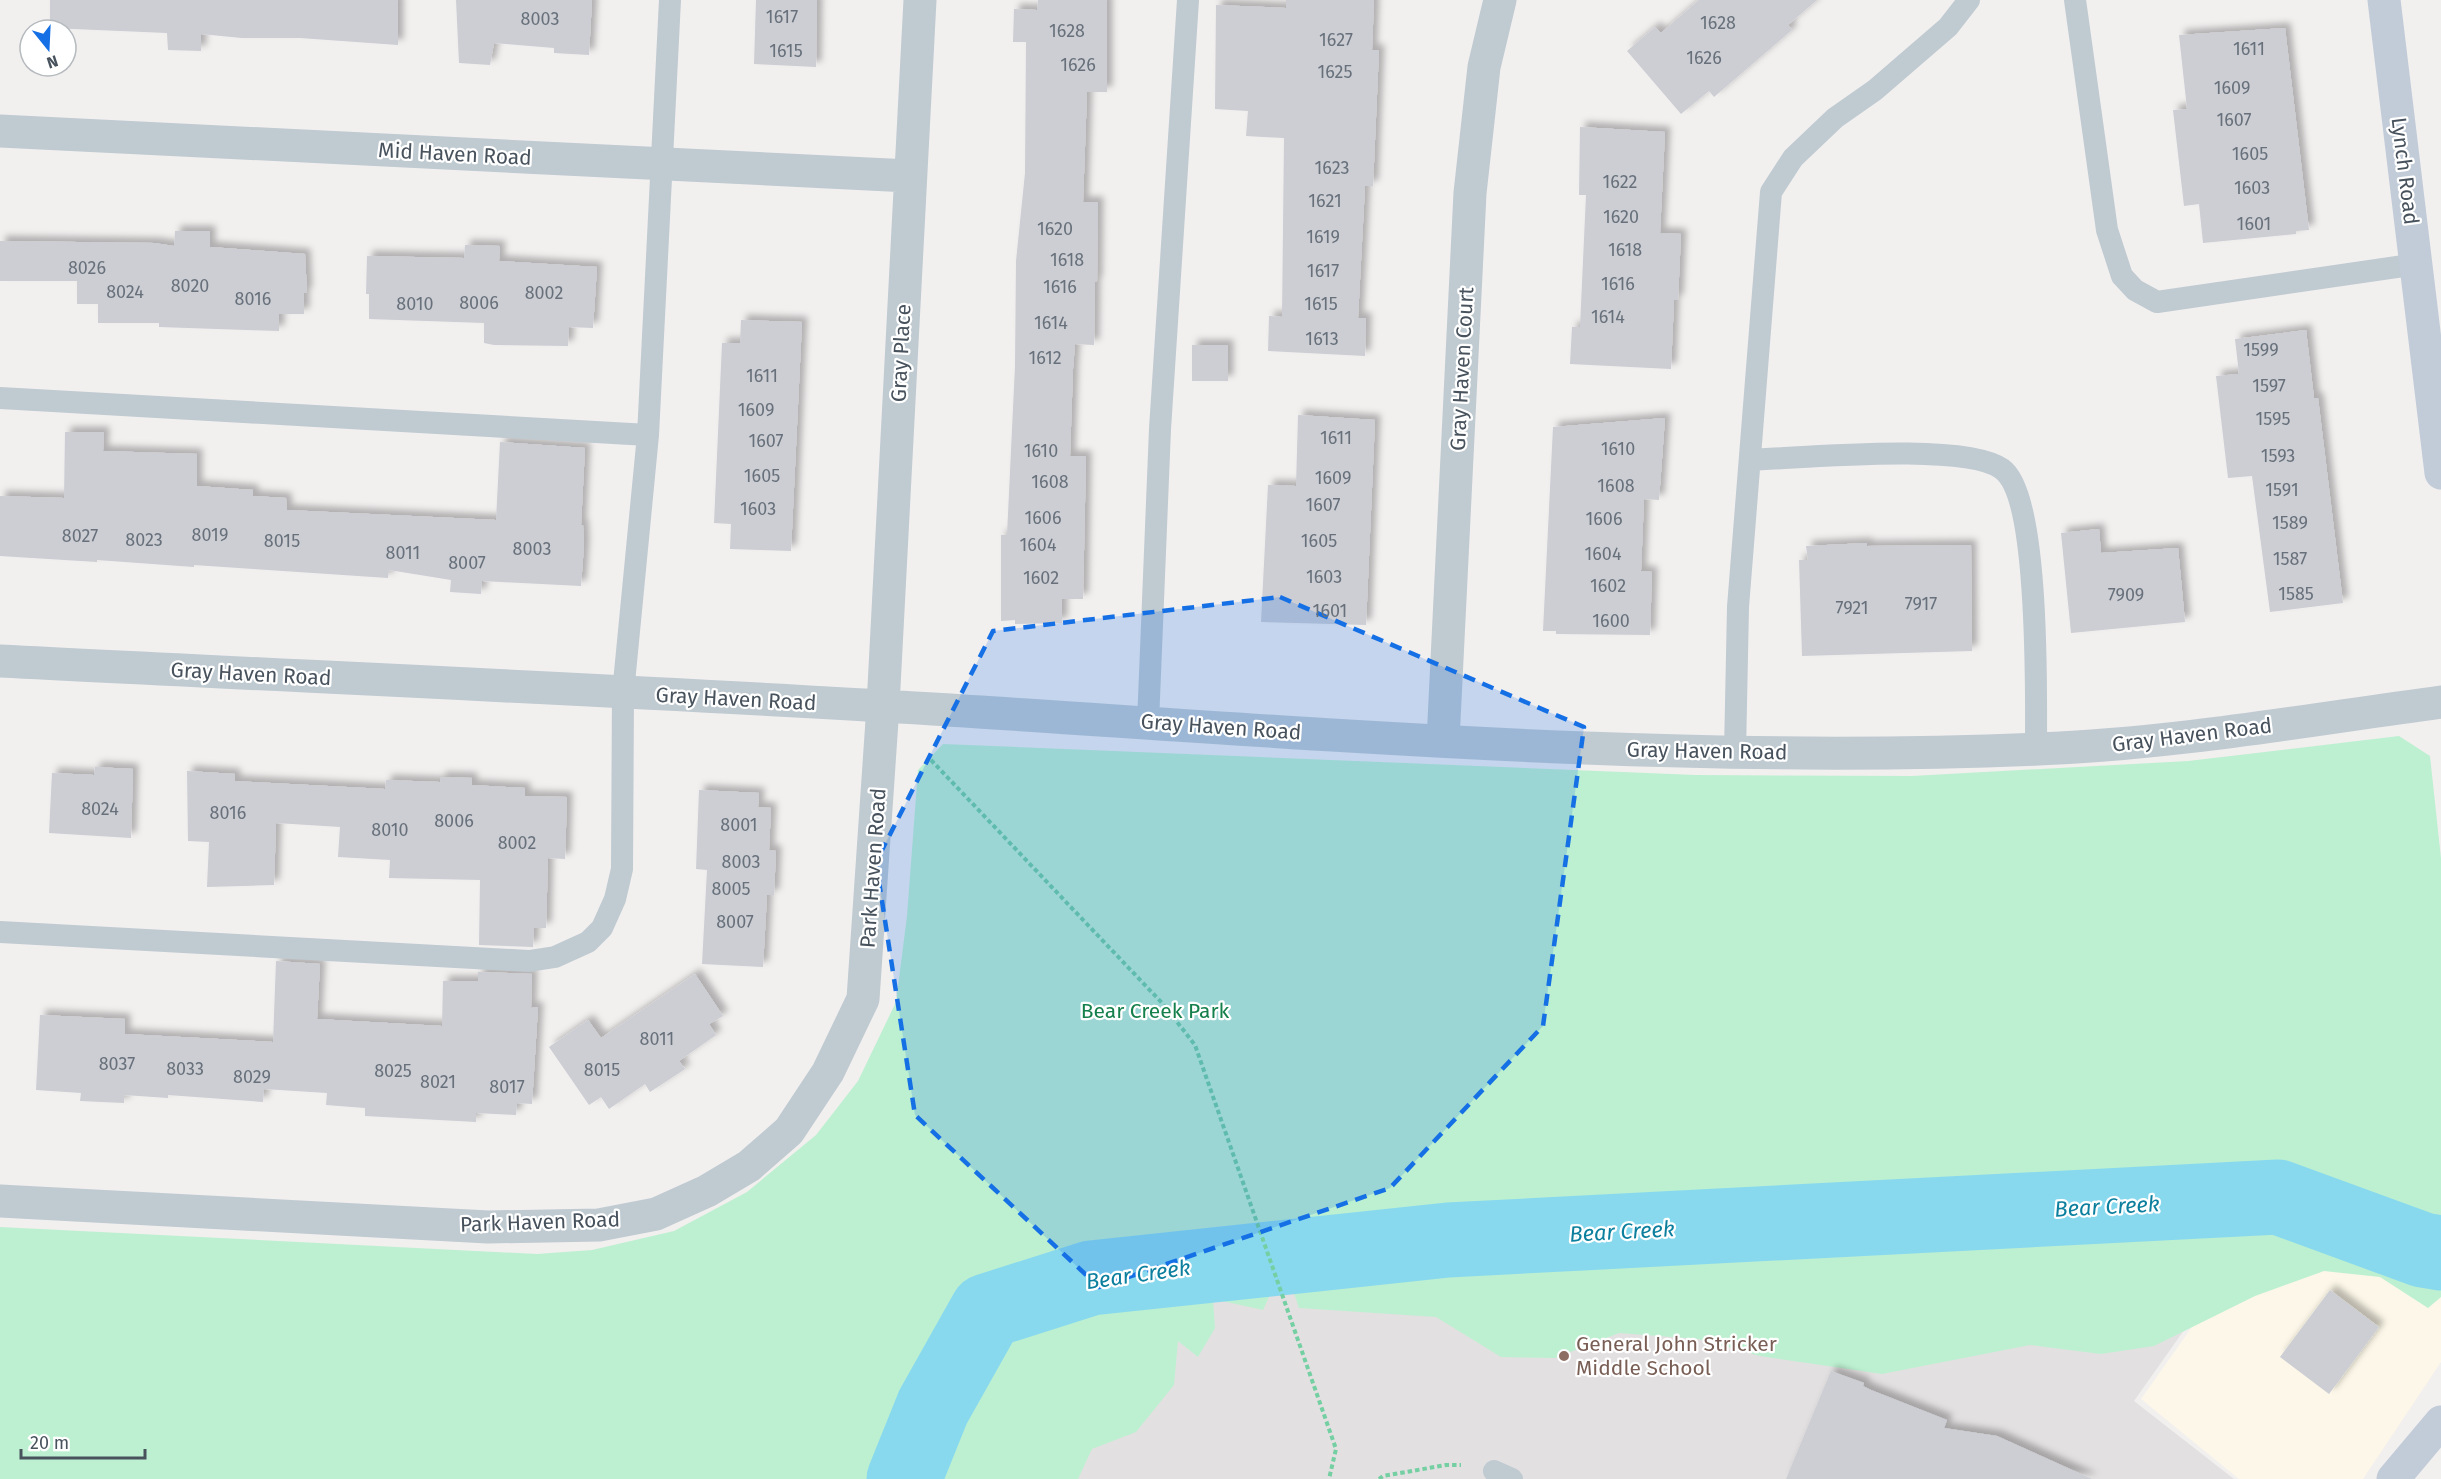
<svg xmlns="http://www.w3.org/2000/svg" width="2441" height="1479" viewBox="0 0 2441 1479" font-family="'Fira Sans',sans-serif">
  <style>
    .commercial { fill: #fcf7e8 }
    .education { fill: #e3e0e1 }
    .green { fill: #bdf0d1 }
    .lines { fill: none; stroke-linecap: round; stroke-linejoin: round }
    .river { stroke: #89d9ee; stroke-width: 75 }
    .building { fill: #ccced4; filter: url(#shadow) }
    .path { stroke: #74cfa2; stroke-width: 4; stroke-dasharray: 4.5 3; stroke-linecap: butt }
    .lane { stroke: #bfcad1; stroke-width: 22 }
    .street { stroke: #bfcad1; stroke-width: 33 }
    .secondary { stroke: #c1ccd8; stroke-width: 33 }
    .marked { fill: #1670e5; fill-opacity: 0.2; stroke: #1670e5; stroke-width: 4.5; stroke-dasharray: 12 8; stroke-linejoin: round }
    .education-dot { fill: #8d6e63; stroke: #fff; stroke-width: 2 }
    .labels { text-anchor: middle; stroke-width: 4.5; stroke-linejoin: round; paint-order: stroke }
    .number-label { font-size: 18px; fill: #68717b }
    .street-label { font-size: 21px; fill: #47525d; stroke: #fff }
    .park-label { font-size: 21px; fill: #15804b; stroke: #fff }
    .education-label { font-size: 21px; fill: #785e54; stroke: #fff; text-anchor: start }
    .water-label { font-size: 22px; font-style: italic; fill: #0b7f9d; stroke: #fff }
  </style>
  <defs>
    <filter id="shadow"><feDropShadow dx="5.5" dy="-5.5" stdDeviation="3" flood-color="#0004"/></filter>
  </defs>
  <rect width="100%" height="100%" fill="#f2efef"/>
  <path class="commercial" d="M 2279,1204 L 2441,1205 L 2441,1362 L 2363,1479 L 2239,1479 L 2141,1399 Z"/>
  <path class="education" d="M 2278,1197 L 2134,1401 L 2234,1479 L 904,1479 L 1091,1278 L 1448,1240 Z"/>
  <path class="green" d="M 2399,736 L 2430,756 L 2441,858 L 2441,1297 L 2428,1308 L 2380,1277 L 2324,1271 L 2255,1296 L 2154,1346 L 2101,1354 L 2030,1345 L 1882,1374 L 1760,1356 L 1698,1339 L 1619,1333 L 1555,1358 L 1501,1357 L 1436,1317 L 1299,1308 L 1282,1257 L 1255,1261 L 1269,1297 L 1263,1310 L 1213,1299 L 1215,1328 L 1198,1357 L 1178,1341 L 1174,1385 L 1136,1432 L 1092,1449 L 1078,1479 L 0,1479 L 0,1227 L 537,1254 L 592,1250 L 674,1231 L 747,1192 L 816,1135 L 858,1081 L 896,1002 L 907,916 L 918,770 L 943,744 L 1696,775 L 1912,776 L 2188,761 Z"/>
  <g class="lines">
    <path class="river" d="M 904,1479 L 933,1407 L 987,1311 L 1091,1278 L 1448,1240 L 2278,1197 L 2423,1250 L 2441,1253"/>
  </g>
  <path class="building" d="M 50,0 L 398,0 L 398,45 L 300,38 L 242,38 L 201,34 L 201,51 L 168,50 L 167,33 L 50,28 Z
    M 456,0 L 592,0 L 589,55 L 554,53 L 554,48 L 494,43 L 490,65 L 459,63 Z
    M 756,0 L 817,0 L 816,67 L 754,64 Z
    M 1038,0 L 1107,0 L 1107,92 L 1087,92 L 1083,202 L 1098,202 L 1097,282 L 1095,282 L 1094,345 L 1075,344 L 1073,369 L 1070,456 L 1086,456 L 1083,599 L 1062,599 L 1062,623 L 1015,624 L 1015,620 L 1001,621 L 1001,535 L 1007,535 L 1015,366 L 1016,261 L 1025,173 L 1026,42 L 1013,42 L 1014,9 L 1037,10 Z
    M 1286,0 L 1374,0 L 1372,50 L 1379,50 L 1373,186 L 1365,186 L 1358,318 L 1366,318 L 1365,356 L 1268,351 L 1269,316 L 1282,317 L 1284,138 L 1246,136 L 1248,111 L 1215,109 L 1216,5 L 1286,8 Z
    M 1699,0 L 1817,0 L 1788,25 L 1792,30 L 1714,97 L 1709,91 L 1681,114 L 1627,51 L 1655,27 L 1661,33 Z
    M 2285,28 L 2309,230 L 2296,231 L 2296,234 L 2203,243 L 2199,204 L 2184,206 L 2173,110 L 2187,109 L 2179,35 Z
    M 1580,127 L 1665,132 L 1660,233 L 1681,234 L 1678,300 L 1674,300 L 1671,369 L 1570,364 L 1572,327 L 1580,327 L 1586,195 L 1579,195 Z
    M 175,231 L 210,231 L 210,247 L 305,254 L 307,293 L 304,293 L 304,314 L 279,314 L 279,331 L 159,327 L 159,323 L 98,323 L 98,304 L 77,304 L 77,281 L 0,281 L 0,241 L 154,243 L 174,246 Z
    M 465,245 L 500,246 L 499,261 L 597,267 L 593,328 L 569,327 L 568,346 L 494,345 L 484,343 L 484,323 L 369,319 L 369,294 L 366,294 L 367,256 L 464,258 Z
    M 741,320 L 802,322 L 791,551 L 730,549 L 731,524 L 714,523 L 722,343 L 740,343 Z
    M 2306,330 L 2314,398 L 2318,398 L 2343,603 L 2270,612 L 2252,476 L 2228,478 L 2216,376 L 2239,374 L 2235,339 Z
    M 1192,345 L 1228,345 L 1228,381 L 1192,381 Z
    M 1298,415 L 1375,420 L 1366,625 L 1261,622 L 1268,485 L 1296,486 Z
    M 1665,418 L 1659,500 L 1644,499 L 1641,571 L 1652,572 L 1650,635 L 1556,634 L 1556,631 L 1543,631 L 1553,427 Z
    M 65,432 L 104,432 L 103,451 L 197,454 L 197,486 L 253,490 L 253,496 L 286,498 L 287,510 L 496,520 L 500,442 L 585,448 L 581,525 L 583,525 L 584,545 L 581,586 L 482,581 L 481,594 L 450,592 L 451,580 L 389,570 L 388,578 L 194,565 L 194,567 L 97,560 L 97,562 L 0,556 L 0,496 L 64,498 Z
    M 2099,529 L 2101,553 L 2178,548 L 2185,622 L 2071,633 L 2061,533 Z
    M 1867,543 L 1867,546 L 1971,545 L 1972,651 L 1802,656 L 1799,560 L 1808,560 L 1806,546 Z
    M 95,767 L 133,769 L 131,838 L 49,833 L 52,773 L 94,775 Z
    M 187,771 L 235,774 L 235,781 L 385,789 L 386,780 L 440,782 L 440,777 L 472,778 L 472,785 L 525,788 L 525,796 L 567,797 L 565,859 L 548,858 L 546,928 L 534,928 L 533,947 L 479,945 L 480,880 L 389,878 L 390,860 L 338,857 L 340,827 L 276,823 L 274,885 L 207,887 L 209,842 L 188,841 Z
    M 699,790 L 759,793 L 758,807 L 771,808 L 769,850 L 776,851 L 774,895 L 767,895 L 763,967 L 702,964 L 707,870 L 696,869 Z
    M 276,961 L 320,964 L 317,1019 L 442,1026 L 443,981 L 478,981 L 478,972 L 532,974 L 531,1008 L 538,1007 L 532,1104 L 517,1103 L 516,1115 L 476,1113 L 476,1122 L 365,1116 L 365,1108 L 326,1105 L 327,1093 L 264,1089 L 263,1102 L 168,1095 L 168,1098 L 124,1095 L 124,1103 L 80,1101 L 81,1093 L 36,1090 L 40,1015 L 125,1019 L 125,1034 L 273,1042 Z
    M 695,974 L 723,1016 L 709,1024 L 716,1035 L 679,1061 L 685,1069 L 650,1092 L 645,1084 L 609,1109 L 601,1097 L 589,1105 L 549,1047 L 588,1020 L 601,1038 Z
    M 2330,1290 L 2379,1327 L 2329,1394 L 2280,1357 Z
    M 1831,1371 L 1864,1383 L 1863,1386 L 1871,1390 L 1947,1420 L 1944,1428 L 1997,1436 L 2092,1479 L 1786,1479 Z"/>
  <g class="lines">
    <path class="path" d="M 931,760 L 1163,1004 L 1195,1045 L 1336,1449 L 1329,1479
      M 1379,1479 L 1383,1476 L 1446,1465 L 1461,1465"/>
    <path class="lane" d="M 2075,0 L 2107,230 L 2122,276 L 2135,290 L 2157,302 L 2417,264
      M 0,398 L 648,435
      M 1750,460 C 1802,458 1965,442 2002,469 C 2040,496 2036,699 2036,749
      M 1148,723 L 1160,429 L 1188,0
      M 1735,752 L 1738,607 L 1771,192 L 1793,158 L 1835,118 L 1875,90 L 1948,27 L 1969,0
      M 0,932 L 529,961 L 555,957 L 588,942 L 602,928 L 615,899 L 622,869 L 623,693 L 648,435 L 670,0
      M 1494,1471 L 1512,1479"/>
    <path class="street" d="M 0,131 L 909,176
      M 0,661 C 311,677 622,690 933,709 C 1301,732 1670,765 2038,749 C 2173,744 2307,720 2441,702
      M 1443,741 L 1470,193 L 1484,67 L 1500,0
      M 0,1201 L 488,1227 L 599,1225 L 656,1214 L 707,1191 L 749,1166 L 789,1131 L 828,1072 L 863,999 L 883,706 L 920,0"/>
    <path class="secondary" d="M 2384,0 L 2441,473
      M 2393,1479 L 2441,1422"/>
  </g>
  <path class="marked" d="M 1280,597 L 1584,727 L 1543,1026 L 1390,1188 L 1099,1287 L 915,1115 L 876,862 L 993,631 Z"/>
  <circle class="education-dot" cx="1564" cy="1356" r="6"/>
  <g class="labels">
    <g class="number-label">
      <text x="782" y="23">1617</text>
      <text x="540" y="25">8003</text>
      <text x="1718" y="29">1628</text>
      <text x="1067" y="37">1628</text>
      <text x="1336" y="46">1627</text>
      <text x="2249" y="55">1611</text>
      <text x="786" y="57">1615</text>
      <text x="1704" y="64">1626</text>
      <text x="1078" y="71">1626</text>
      <text x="1335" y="78">1625</text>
      <text x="2232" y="94">1609</text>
      <text x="2234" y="126">1607</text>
      <text x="2250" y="160">1605</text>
      <text x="1332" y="174">1623</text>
      <text x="1620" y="188">1622</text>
      <text x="2252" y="194">1603</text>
      <text x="1325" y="207">1621</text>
      <text x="1621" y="223">1620</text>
      <text x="2254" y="230">1601</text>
      <text x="1055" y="235">1620</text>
      <text x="1323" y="243">1619</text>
      <text x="1625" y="256">1618</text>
      <text x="1067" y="266">1618</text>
      <text x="87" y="274">8026</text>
      <text x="1323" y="277">1617</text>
      <text x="1618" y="290">1616</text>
      <text x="190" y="292">8020</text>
      <text x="1060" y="293">1616</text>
      <text x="125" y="298">8024</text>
      <text x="544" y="299">8002</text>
      <text x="253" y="305">8016</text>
      <text x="479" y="309">8006</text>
      <text x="415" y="310">8010</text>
      <text x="1321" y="310">1615</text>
      <text x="1608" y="323">1614</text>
      <text x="1051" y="329">1614</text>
      <text x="1322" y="345">1613</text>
      <text x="2261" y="356">1599</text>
      <text x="1045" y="364">1612</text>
      <text x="762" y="382">1611</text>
      <text x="2269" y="392">1597</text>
      <text x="756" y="416">1609</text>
      <text x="2273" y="425">1595</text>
      <text x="1336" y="444">1611</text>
      <text x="766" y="447">1607</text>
      <text x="1618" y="455">1610</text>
      <text x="1041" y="457">1610</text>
      <text x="2278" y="462">1593</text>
      <text x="762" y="482">1605</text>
      <text x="1333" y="484">1609</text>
      <text x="1050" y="488">1608</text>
      <text x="1616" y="492">1608</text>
      <text x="2282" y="496">1591</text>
      <text x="1323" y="511">1607</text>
      <text x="758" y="515">1603</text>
      <text x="1043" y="524">1606</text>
      <text x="1604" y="525">1606</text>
      <text x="2290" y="529">1589</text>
      <text x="210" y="541">8019</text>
      <text x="80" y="542">8027</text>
      <text x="144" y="546">8023</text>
      <text x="282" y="547">8015</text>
      <text x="1319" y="547">1605</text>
      <text x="1038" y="551">1604</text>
      <text x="532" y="555">8003</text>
      <text x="403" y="559">8011</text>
      <text x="1603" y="560">1604</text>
      <text x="2290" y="565">1587</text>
      <text x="467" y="569">8007</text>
      <text x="1324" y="583">1603</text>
      <text x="1041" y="584">1602</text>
      <text x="1608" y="592">1602</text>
      <text x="2296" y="600">1585</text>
      <text x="2126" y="601">7909</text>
      <text x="1921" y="610">7917</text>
      <text x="1852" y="614">7921</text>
      <text x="1330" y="617">1601</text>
      <text x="1611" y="627">1600</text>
      <text x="100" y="815">8024</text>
      <text x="228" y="819">8016</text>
      <text x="454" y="827">8006</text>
      <text x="739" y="831">8001</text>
      <text x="390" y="836">8010</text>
      <text x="517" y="849">8002</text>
      <text x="741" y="868">8003</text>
      <text x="731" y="895">8005</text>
      <text x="735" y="928">8007</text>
      <text x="657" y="1045">8011</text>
      <text x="117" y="1070">8037</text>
      <text x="185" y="1075">8033</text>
      <text x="602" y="1076">8015</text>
      <text x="393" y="1077">8025</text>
      <text x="252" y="1083">8029</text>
      <text x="438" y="1088">8021</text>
      <text x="507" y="1093">8017</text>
    </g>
    <g class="street-label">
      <text transform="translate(455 154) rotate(3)" y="7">Mid Haven Road</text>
      <text transform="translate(2405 171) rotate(83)" y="7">Lynch Road</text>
      <text transform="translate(901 353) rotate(-87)" y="7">Gray Place</text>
      <text transform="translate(1462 369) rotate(-87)" y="7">Gray Haven Court</text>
      <text transform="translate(251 674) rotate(3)" y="7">Gray Haven Road</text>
      <text transform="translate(736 699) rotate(3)" y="7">Gray Haven Road</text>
      <text transform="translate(1221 727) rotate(4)" y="7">Gray Haven Road</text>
      <text transform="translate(2192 735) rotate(-7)" y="7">Gray Haven Road</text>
      <text transform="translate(1707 751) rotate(1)" y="7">Gray Haven Road</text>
      <text transform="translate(873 868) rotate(-86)" y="7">Park Haven Road</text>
      <text transform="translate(540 1222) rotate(-2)" y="7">Park Haven Road</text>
    </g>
    <g class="park-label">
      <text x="1155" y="1018">Bear Creek Park</text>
    </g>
    <g class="education-label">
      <text x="1576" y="1351">General John Stricker<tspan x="1576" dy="24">Middle School</tspan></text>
    </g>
    <g class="water-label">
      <text transform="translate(2107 1206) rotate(-3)" y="8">Bear Creek</text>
      <text transform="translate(1622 1231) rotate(-3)" y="8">Bear Creek</text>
      <text transform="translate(1138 1274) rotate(-8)" y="8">Bear Creek</text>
    </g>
  </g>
  <g transform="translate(48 48) rotate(162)"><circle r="28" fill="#ffffff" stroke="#b5babe" stroke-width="1.5"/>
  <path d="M0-4.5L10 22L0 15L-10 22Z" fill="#1670e5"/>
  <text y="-9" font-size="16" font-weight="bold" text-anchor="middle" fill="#47525d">N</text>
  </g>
  <path d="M21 1449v9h124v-9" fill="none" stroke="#47525d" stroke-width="3"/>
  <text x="30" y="1449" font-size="18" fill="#47525d" stroke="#ffffff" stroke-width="4.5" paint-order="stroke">20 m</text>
</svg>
